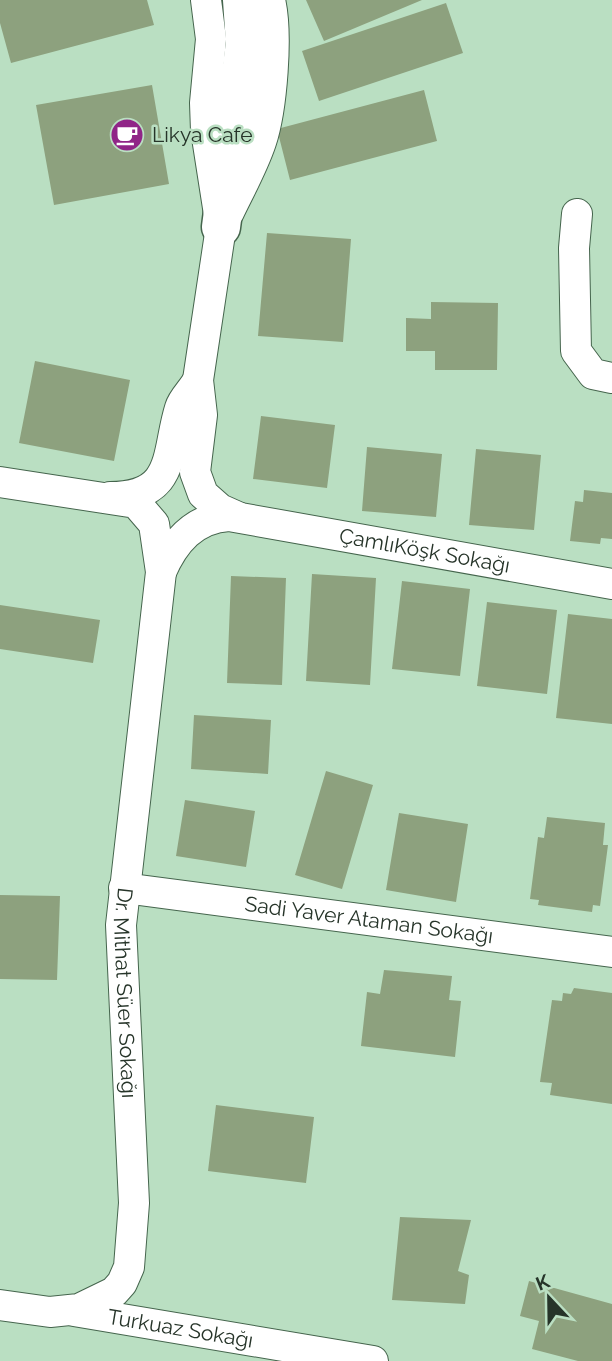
<svg xmlns="http://www.w3.org/2000/svg" width="612" height="1361" viewBox="0 0 612 1361" font-family="Raleway,sans-serif">
  <style>
    .building { fill: #8da17e }
    .lines { fill: none; stroke-linecap: round; stroke-linejoin: round }
    .street-casing { stroke: #45654d; stroke-width: 32 }
    .primary-casing { stroke: #45654d; stroke-width: 41 }
    .street { stroke: #fff; stroke-width: 30 }
    .primary { stroke: #fff; stroke-width: 38 }
    .labels { text-anchor: middle; stroke-width: 5; stroke-linejoin: round; paint-order: stroke }
    .poi-label { font-size: 21px; fill: #263429; stroke: #badfc2; text-anchor: start }
    .street-label { font-size: 21px; fill: #263429; stroke: #badfc2 }
  </style>
  <rect width="100%" height="100%" fill="#badfc2"/>
  <path class="building" d="M 0,0 L 147,0 L 154,25 L 11,63 L 0,23 Z
    M 306,0 L 422,0 L 324,41 Z
    M 446,3 L 463,53 L 319,101 L 302,51 Z
    M 152,85 L 169,184 L 54,205 L 36,105 Z
    M 424,90 L 437,141 L 290,180 L 277,129 Z
    M 267,233 L 351,239 L 343,342 L 258,336 Z
    M 431,302 L 498,303 L 497,370 L 435,370 L 435,351 L 406,351 L 406,318 L 431,319 Z
    M 35,361 L 130,380 L 114,461 L 19,443 Z
    M 261,416 L 335,425 L 327,488 L 253,479 Z
    M 367,447 L 442,454 L 436,517 L 362,511 Z
    M 476,449 L 541,455 L 534,530 L 469,525 Z
    M 584,490 L 612,493 L 612,539 L 601,538 L 600,544 L 570,541 L 575,501 L 583,502 Z
    M 312,574 L 376,578 L 370,685 L 306,681 Z
    M 231,576 L 286,578 L 282,685 L 227,683 Z
    M 402,581 L 470,589 L 460,676 L 392,669 Z
    M 487,602 L 557,610 L 547,694 L 477,686 Z
    M 0,605 L 100,620 L 93,663 L 0,649 Z
    M 568,614 L 612,619 L 612,724 L 556,718 Z
    M 194,715 L 271,720 L 268,774 L 191,769 Z
    M 326,771 L 373,785 L 342,889 L 295,875 Z
    M 185,800 L 255,811 L 246,867 L 176,856 Z
    M 399,813 L 468,824 L 456,902 L 386,890 Z
    M 547,817 L 605,823 L 603,845 L 608,845 L 600,906 L 593,905 L 592,912 L 538,905 L 539,900 L 530,899 L 538,837 L 544,838 Z
    M 0,895 L 60,896 L 57,980 L 0,979 Z
    M 384,970 L 452,976 L 449,1000 L 461,1001 L 455,1057 L 361,1046 L 367,992 L 380,994 Z
    M 574,988 L 612,993 L 612,1104 L 550,1095 L 552,1083 L 540,1082 L 552,1000 L 562,1001 L 563,993 L 571,994 Z
    M 216,1105 L 314,1117 L 306,1183 L 208,1171 Z
    M 400,1217 L 471,1220 L 458,1271 L 469,1275 L 465,1304 L 392,1300 Z
    M 529,1281 L 612,1304 L 612,1361 L 578,1361 L 532,1349 L 539,1321 L 520,1316 Z"/>
  <g class="lines">
    <defs>
      <g id="street">
        <path d="M 206,0 L 211,39 L 205,103 L 206,131 L 221,227 L 198,380 L 202,415 L 195,472 L 203,494 L 220,509 L 238,517"/>
        <path d="M 229,212 C 240,189 253,166 261,142 C 272,109 278,34 270,0"/>
        <path d="M 577,214 L 574,248 L 576,351 L 593,374 L 612,378"/>
        <path id="s1" d="M 0,482 L 136,503 L 154,524 L 161,572 L 121,925 L 134,1203 L 129,1267 L 122,1283 L 114,1292 L 79,1309 L 50,1312 L 0,1305"/>
        <path d="M 110,497 C 177,497 166,452 180,408 C 183,398 193,390 198,380"/>
        <path id="s2" d="M 161,572 C 174,542 194,518 229,516 L 612,584"/>
        <path id="s3" d="M 124,888 L 612,952"/>
        <path id="s4" d="M 74,1311 L 373,1361"/>
      </g>
      <path id="primary" d="M 221,227 L 245,43 L 242,0"/>
    </defs>
    <use href="#street" class="street-casing"/>
    <use href="#primary" class="primary-casing"/>
    <use href="#street" class="street"/>
    <use href="#primary" class="primary"/>
  </g>
  <defs>
    <symbol id="cafe-disc" viewBox="-11 -11 22 22"><circle r="9.5" fill="#902587" stroke="#badfc2"/><path d="M-5.5-4.5H6V0H3Q3 3.5 0 3.5H-2.5Q-5.5 3.5-5.5 0ZM3-3.2v2h1.7v-2ZM-6 4.5H4V6H-6Z" fill="#fff"/></symbol>
  </defs>
  <g fill-rule="evenodd">
    <use href="#cafe-disc" x="108" y="116" width="38" height="38"/>
  </g>
  <g class="labels">
    <g class="poi-label">
      <text x="152" y="142">Likya Cafe</text>
    </g>
    <g class="street-label">
      <text dy="7" stroke="none"><textPath href="#s2" startOffset="292">ÇamlıKöşk Sokağı</textPath></text>
      <text dy="7" stroke="none"><textPath href="#s3" startOffset="247">Sadi Yaver Ataman Sokağı</textPath></text>
      <text dy="7" stroke="none"><textPath href="#s1" startOffset="637">Dr. Mithat Süer Sokağı</textPath></text>
      <text dy="7" stroke="none"><textPath href="#s4" startOffset="108">Turkuaz Sokağı</textPath></text>
    </g>
  </g>
  <g transform="translate(549 1298) rotate(338)" stroke="#badfc2" stroke-width="5" paint-order="stroke">
  <path d="M0-5L12 26L0 18L-12 26Z" fill="#263429"/>
  <text y="-10" font-size="19" font-weight="bold" text-anchor="middle" fill="#263429">K</text>
  </g>
</svg>
